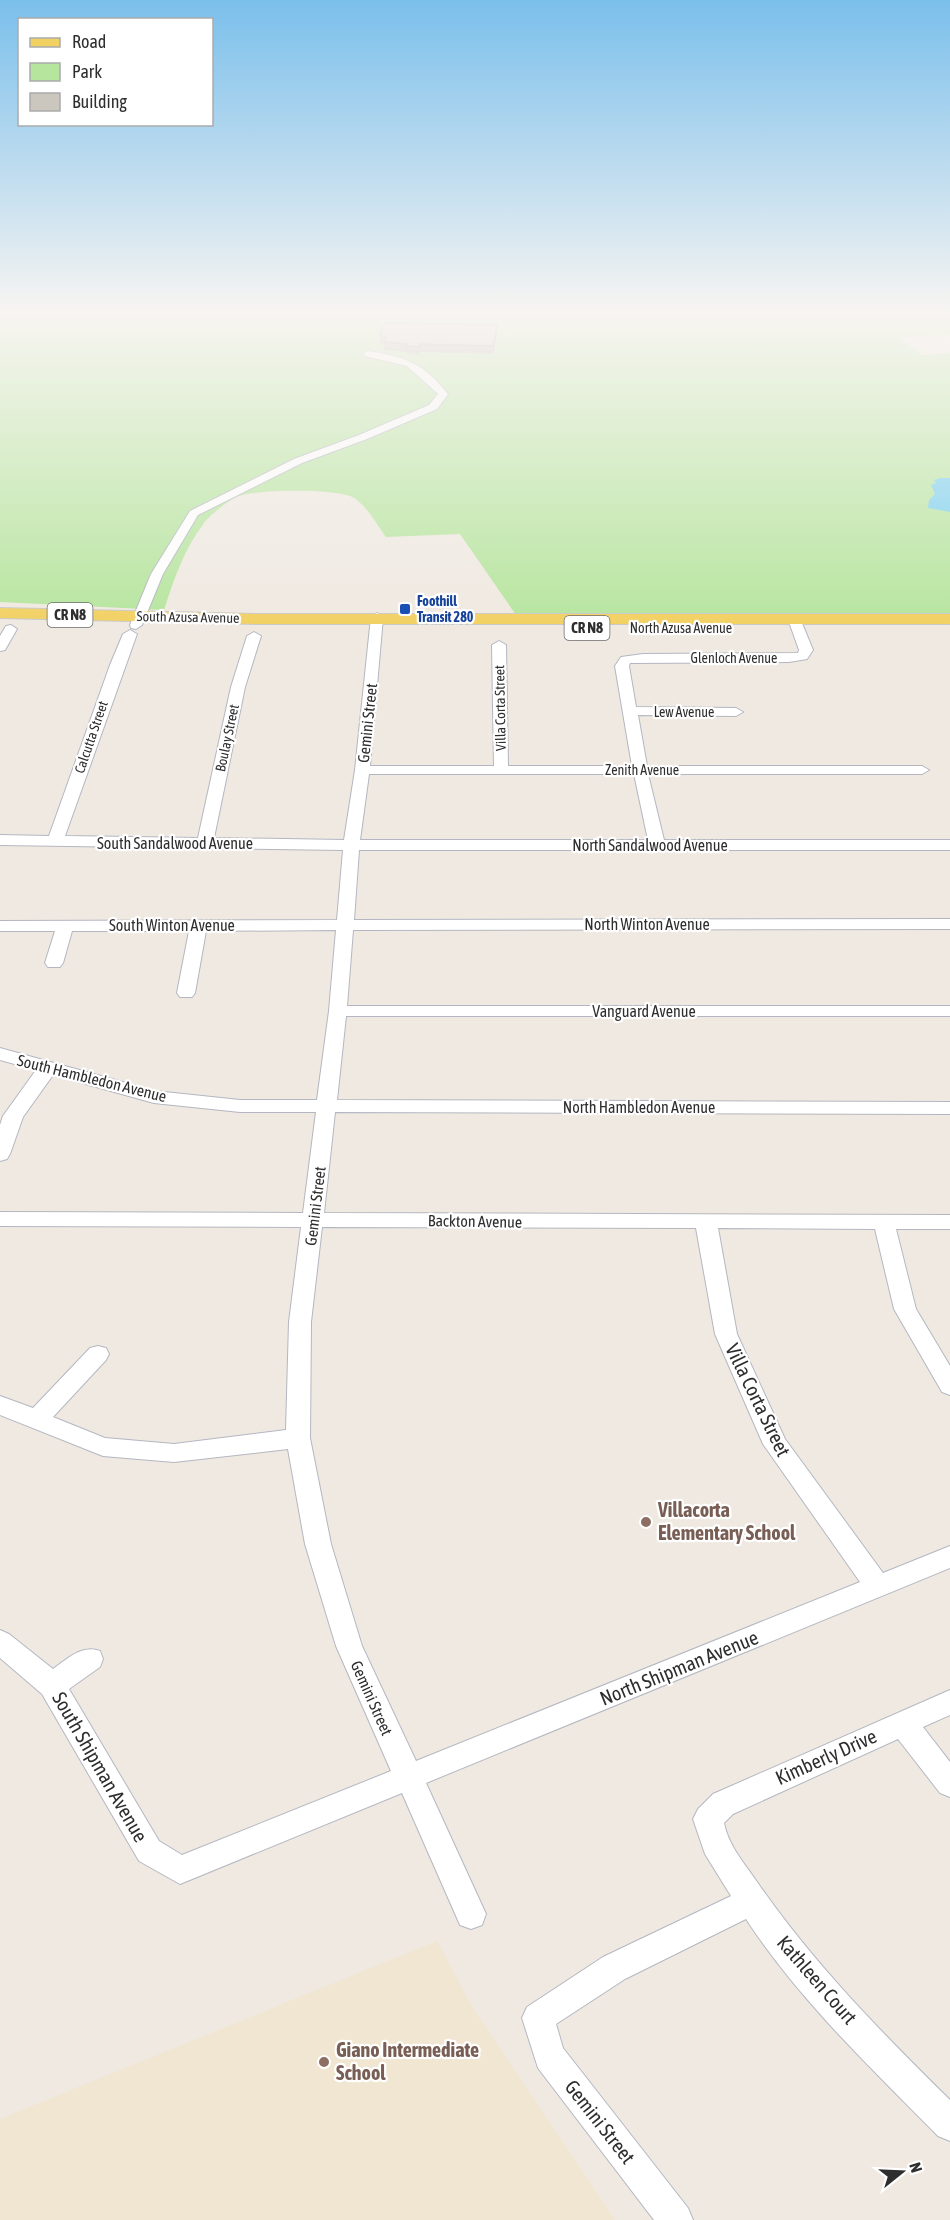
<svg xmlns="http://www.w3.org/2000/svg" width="950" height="2220" viewBox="0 0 950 2220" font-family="'Asap Condensed',sans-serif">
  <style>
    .education { fill: #f0e6d1 }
    .green { fill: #b6e59e }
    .water { fill: #75cff0 }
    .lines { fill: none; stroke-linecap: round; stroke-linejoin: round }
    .minor-casing { stroke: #b4b7c1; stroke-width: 2 }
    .major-casing { stroke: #c9c9c9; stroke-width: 2 }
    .minor { fill: #fff; fill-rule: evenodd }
    .major { fill: #f2d163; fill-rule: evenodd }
    .wall { fill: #afaba4 }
    .shaded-wall { fill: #8e8b86 }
    .building { fill: #cbc7bf; stroke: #8e8b86; stroke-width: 1.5 }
    .transit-dot { fill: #1a4fb4; stroke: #fff; stroke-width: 2 }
    .education-dot { fill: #8d6e63; stroke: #fff; stroke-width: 2 }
    .labels { text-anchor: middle; stroke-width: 4.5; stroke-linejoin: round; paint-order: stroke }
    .far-transit-label { font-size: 14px; font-weight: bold; fill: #164399; stroke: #fff; text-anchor: start }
    .far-street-label { font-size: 14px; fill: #2e2e2e; stroke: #fff }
    .shield { fill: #fff; stroke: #6d6d6d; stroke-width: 1.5 }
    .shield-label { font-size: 15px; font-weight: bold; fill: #2e2e2e }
    .street-label { font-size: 16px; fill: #2e2e2e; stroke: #fff }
    .near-street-label { font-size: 20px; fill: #2e2e2e; stroke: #fff }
    .near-education-label { font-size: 20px; font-weight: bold; fill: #785e54; stroke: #fff; text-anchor: start }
  </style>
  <rect width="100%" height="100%" fill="#efe9e1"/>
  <path class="education" d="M 437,1941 L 471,2005 L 615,2220 L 0,2220 L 0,2119 Z"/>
  <path class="green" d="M 0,315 L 950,315 L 950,335 L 898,337 L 922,355 L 950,353 L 950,616 L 516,615 L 460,534 L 386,537 C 377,525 365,502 350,496 C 329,489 256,489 236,497 C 227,502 210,515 204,523 C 184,549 174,579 164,610 L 0,602 Z"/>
  <path class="water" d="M 940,478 L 950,478 L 950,512 L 928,508 L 929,500 L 935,494 L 931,485 L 936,483 L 934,480 Z"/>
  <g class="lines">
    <defs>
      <path id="minor" d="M 368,351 C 406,357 423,363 448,394 L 437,409 L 367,439 L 302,463 L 198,515 L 163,574 L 142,625 L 136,629 L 131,628 L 130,625 L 151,574 L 190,511 L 294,459 L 359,435 L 429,405 L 438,394 L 407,366 L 365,356 L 363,354 Z
        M 377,613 L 383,617 L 370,766 L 494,766 L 492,645 L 499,641 L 506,645 L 508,766 L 632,766 L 615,666 L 621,657 L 643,654 L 798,653 L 799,650 L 788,619 L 794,615 L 799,616 L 813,650 L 807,659 L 789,662 L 630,663 L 629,666 L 636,707 L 736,708 L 743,712 L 736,716 L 638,715 L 647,766 L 922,766 L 929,770 L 922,774 L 648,774 L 664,840 L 950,840 L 950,850 L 359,850 L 354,920 L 950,919 L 950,929 L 353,930 L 347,1006 L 950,1006 L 950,1016 L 346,1016 L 337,1100 L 950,1102 L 950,1114 L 335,1112 L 324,1213 L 950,1215 L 950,1229 L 896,1229 L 916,1309 L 950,1366 L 950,1395 L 942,1392 L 894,1309 L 875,1229 L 718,1228 L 737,1334 L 785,1439 L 883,1573 L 950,1546 L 950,1568 L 426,1783 L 486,1914 L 482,1925 L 471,1929 L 460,1925 L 402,1793 L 180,1884 L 139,1861 L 42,1694 L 0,1658 L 0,1630 L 9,1634 L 53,1669 C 67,1659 82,1644 100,1651 L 103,1659 L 100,1667 L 69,1689 L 159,1841 L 182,1855 L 391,1771 L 336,1646 L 305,1544 L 288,1449 L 174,1462 L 103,1456 L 0,1415 L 0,1396 L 33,1408 L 90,1348 L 98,1346 L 106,1348 L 109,1354 L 106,1360 L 53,1417 L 105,1438 L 174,1444 L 286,1430 L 289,1322 L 301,1227 L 0,1226 L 0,1212 L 303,1213 L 316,1112 L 240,1112 L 154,1103 L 53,1075 L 23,1117 L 10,1154 L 7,1159 L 0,1161 L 0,1125 L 3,1116 L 36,1070 L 0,1060 L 0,1048 L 155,1091 L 240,1100 L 317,1100 L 329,1011 L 336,930 L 206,931 L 195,993 L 192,997 L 180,997 L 177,993 L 189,931 L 72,931 L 63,963 L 60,967 L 48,967 L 45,963 L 55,931 L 0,931 L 0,921 L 337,920 L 343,850 L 0,845 L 0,835 L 49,836 L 110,665 L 123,634 L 130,630 L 137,634 L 65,836 L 198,838 L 231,687 L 247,636 L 254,632 L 261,636 L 245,687 L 214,838 L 344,840 L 355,770 L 371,617 ZM 369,774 L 634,774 L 648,840 L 360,840 ZM 322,1227 L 696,1228 L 715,1334 L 763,1444 L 860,1582 L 416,1761 L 362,1646 L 331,1544 L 310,1438 L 311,1322 Z
        M 11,625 L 17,629 L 5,650 L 0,651 L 0,636 L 6,626 Z
        M 950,1690 L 950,1715 L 923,1727 L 950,1762 L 950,1797 L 940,1793 L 898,1739 L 733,1814 L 724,1823 C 728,1844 743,1862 755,1879 C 811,1961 880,2031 950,2100 L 950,2141 L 938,2136 C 871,2068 799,2000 746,1919 L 625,1979 L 556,2024 L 563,2048 L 688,2208 L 693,2220 L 654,2220 L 538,2068 L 522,2018 L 527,2007 L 603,1957 L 731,1896 L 705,1854 L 693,1819 L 698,1809 L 713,1794 Z"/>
      <path id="major" d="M 0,608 L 259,614 L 950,614 L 950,624 L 259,624 L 0,618 Z"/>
    </defs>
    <use href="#minor" class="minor-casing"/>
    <use href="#major" class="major-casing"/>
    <use href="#minor" class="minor"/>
    <use href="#major" class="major"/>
  </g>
  <path class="wall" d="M 497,325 L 497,333 L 493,354 L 420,352 L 419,355 L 407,354 L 407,352 L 384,350 L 384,344 L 380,344 L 380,336 Z"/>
  <path class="shaded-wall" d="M 497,325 L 497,333 L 493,354 L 493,346 Z"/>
  <path class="building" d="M 385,323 L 497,325 L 493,346 L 420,344 L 419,347 L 406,346 L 407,344 L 384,342 L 386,337 L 380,336 Z"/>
  <linearGradient id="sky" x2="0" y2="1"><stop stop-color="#7abfeb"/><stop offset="0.5" stop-color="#f8f5f2"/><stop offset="1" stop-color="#f8f5f2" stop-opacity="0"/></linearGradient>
  <rect width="950" height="626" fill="url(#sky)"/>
  <rect class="transit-dot" x="399" y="603" width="12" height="12" rx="3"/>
  <g class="education-dot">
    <circle cx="646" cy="1522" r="6"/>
    <circle cx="324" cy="2062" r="6"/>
  </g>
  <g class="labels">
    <g class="far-transit-label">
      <text x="417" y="606">Foothill<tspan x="417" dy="16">Transit 280</tspan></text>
    </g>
    <g class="far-street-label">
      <text transform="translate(188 617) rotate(1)" y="5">South Azusa Avenue</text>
      <text x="681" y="633">North Azusa Avenue</text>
      <text x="734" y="663">Glenloch Avenue</text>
      <text transform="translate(500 708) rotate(-91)" y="5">Villa Corta Street</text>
      <text x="684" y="717">Lew Avenue</text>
      <text transform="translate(91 737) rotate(-71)" y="5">Calcutta Street</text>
      <text transform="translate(227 738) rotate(-78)" y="5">Boulay Street</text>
      <text x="642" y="775">Zenith Avenue</text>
    </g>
    <g class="shield">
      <rect x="47.5" y="603" width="45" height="24" rx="4.5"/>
      <rect x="564.5" y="616" width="45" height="24" rx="4.5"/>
    </g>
    <g class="shield-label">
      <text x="70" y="620">CR N8</text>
      <text x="587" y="633">CR N8</text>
    </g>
    <g class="street-label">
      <text transform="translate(367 723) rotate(-84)" y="6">Gemini Street</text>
      <text x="175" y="849">South Sandalwood Avenue</text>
      <text x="650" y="851">North Sandalwood Avenue</text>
      <text x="647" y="930">North Winton Avenue</text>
      <text x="172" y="931">South Winton Avenue</text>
      <text x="644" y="1017">Vanguard Avenue</text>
      <text transform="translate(92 1078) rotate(14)" y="6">South Hambledon Avenue</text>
      <text x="639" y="1113">North Hambledon Avenue</text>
      <text transform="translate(315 1206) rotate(-83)" y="6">Gemini Street</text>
      <text transform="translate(475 1221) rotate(1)" y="6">Backton Avenue</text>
      <text transform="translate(372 1698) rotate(66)" y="6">Gemini Street</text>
    </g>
    <g class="near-street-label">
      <text transform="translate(758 1400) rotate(64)" y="7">Villa Corta Street</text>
      <text transform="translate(679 1668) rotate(-22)" y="7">North Shipman Avenue</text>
      <text transform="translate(826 1757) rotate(-24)" y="7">Kimberly Drive</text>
      <text transform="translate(100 1767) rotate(60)" y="7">South Shipman Avenue</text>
      <text transform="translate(817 1980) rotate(49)" y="7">Kathleen Court</text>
      <text transform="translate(600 2122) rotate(52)" y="7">Gemini Street</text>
    </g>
    <g class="near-education-label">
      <text x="658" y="1517">Villacorta<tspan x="658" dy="23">Elementary School</tspan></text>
      <text x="336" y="2057">Giano Intermediate<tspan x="336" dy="23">School</tspan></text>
    </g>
  </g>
  <rect x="18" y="18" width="195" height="108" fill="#ffffff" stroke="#ababab" stroke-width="1.5"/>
  <rect x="30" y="38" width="30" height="9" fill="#f2d163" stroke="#ababab" stroke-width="1.5"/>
  <text x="72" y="48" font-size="18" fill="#2e2e2e">Road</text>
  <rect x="30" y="63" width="30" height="18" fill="#b6e59e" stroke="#ababab" stroke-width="1.5"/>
  <text x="72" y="78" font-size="18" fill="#2e2e2e">Park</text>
  <rect x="30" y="93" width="30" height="18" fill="#cbc7bf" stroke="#ababab" stroke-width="1.5"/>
  <text x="72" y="108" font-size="18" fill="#2e2e2e">Building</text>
  <g transform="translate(902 2172) rotate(72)" stroke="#ffffff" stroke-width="4.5" paint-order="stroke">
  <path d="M0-4.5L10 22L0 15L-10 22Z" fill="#2e2e2e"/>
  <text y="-9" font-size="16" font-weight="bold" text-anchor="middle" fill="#2e2e2e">N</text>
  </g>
</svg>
